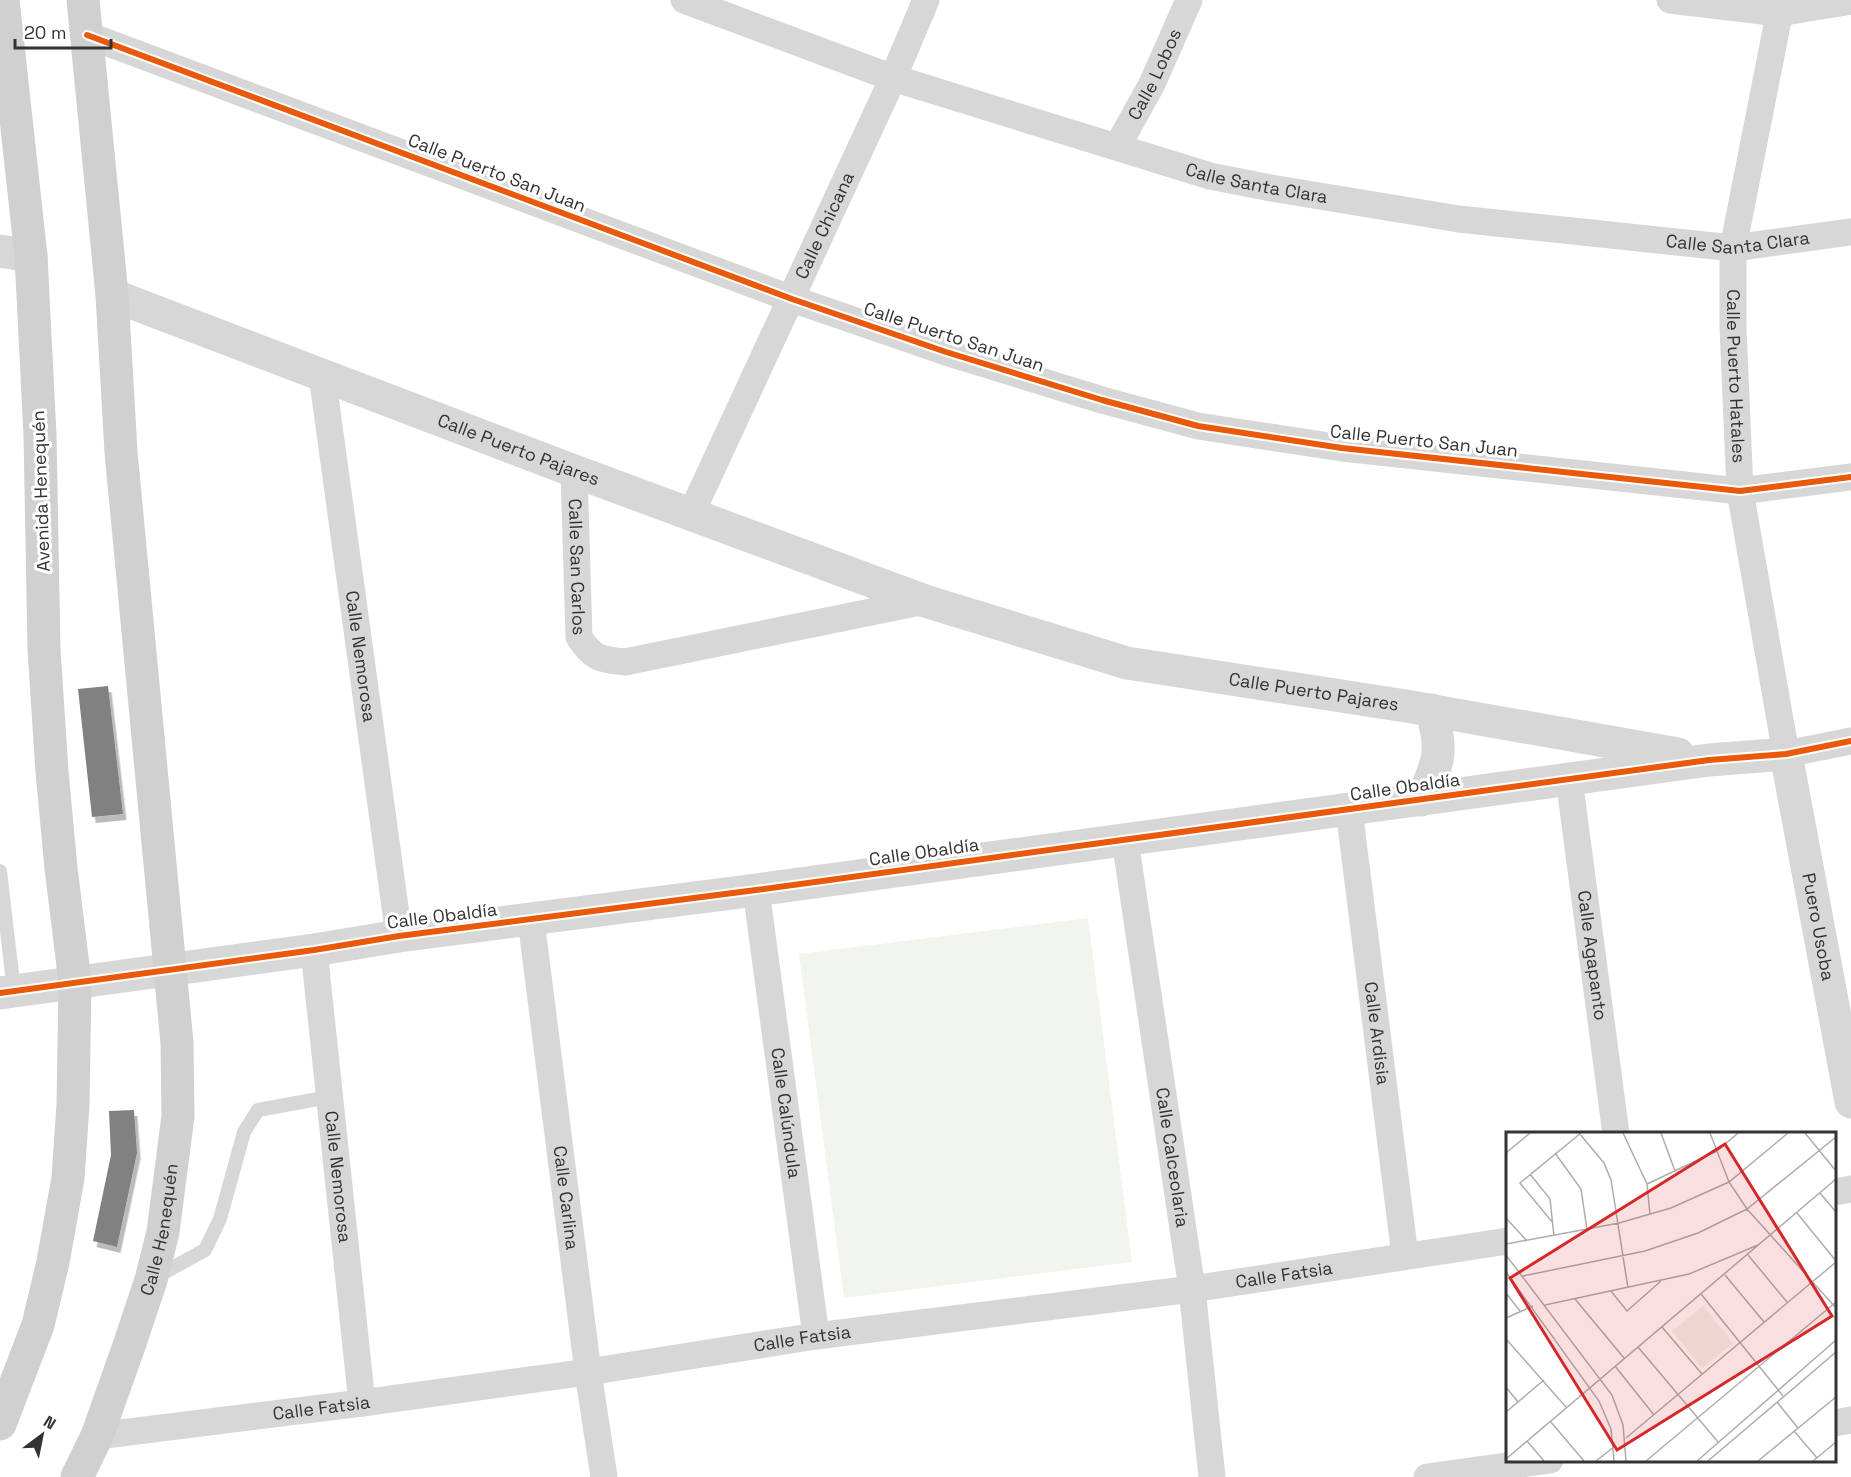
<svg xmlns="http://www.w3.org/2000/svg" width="1851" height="1477" viewBox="0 0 1851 1477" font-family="'Space Grotesk',sans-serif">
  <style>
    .green { fill: #f1f5ed }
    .building { fill: #818181; filter: url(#shadow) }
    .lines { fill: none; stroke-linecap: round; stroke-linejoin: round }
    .service { stroke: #d7d7d7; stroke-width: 14 }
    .minor { stroke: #d7d7d7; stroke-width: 27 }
    .tertiary { stroke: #d7d7d7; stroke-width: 33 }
    .secondary { stroke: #d0d0d0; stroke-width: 33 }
    .cycleway-casing { stroke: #fff; stroke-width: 10 }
    .cycleway { stroke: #e8590c; stroke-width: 6 }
    .labels { text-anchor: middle; stroke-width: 6; stroke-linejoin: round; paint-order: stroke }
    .street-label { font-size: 18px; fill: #333; stroke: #fff }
    .inset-road { fill: none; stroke: #adadad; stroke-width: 1.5 }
    .view { fill: #d62828; fill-opacity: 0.15; stroke: #d62828; stroke-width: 3 }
    .inset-edge { fill: none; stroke: #333; stroke-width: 3 }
  </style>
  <defs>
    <filter id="shadow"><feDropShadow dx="3.5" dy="6" stdDeviation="0" flood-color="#0004"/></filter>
  </defs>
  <rect width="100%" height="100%" fill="#fff"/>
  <path class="green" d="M 1088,918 L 1132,1262 L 844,1298 L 799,954 Z"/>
  <path class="building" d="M 108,686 L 123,814 L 92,817 L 78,689 Z
    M 134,1110 L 137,1153 L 117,1247 L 93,1241 L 111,1155 L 109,1111 Z"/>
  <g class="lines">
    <path class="service" d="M 0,871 L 14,991
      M 156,1277 L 205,1250 L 220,1219 L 244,1132 L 258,1110 L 329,1097"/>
    <g class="minor">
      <path id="s1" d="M 684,0 L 893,78 L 1210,176 L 1271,188 L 1459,219 L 1733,248 L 1851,232"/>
      <path d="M 1670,0 L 1779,13 L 1851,1"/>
      <path id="s2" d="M 1782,0 L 1733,248 L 1733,327 L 1740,491 L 1786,754 L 1851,741"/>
      <path d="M 87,35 L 792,299 L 946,352 L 1102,400 L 1198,426 L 1342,448 L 1740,491 L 1851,477"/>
      <path id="s3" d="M 1117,147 L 1152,84 L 1189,0"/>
      <path id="s4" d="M 322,375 L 399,936"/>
      <path id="s5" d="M 574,471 L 579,637 C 592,658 601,660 625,662 L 925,601"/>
      <path id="s6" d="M 691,514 L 893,78 L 926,0"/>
      <path id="s7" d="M 1569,779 L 1616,1134"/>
      <path id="s8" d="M 1349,810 L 1405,1256"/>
      <path id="s9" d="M 1125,840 L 1192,1289 L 1212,1477"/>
      <path id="s10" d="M 756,890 L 816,1336"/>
      <path id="s11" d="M 531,920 L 588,1372 L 604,1477"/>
      <path id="s12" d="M 314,950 L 362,1403"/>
      <path d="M 1834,1192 L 1851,1189"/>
      <path d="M 1834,1423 L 1851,1420"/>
      <path id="s13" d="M 97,1436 L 362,1403 L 588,1372 L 816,1336 L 1192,1289 L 1508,1241"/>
      <path d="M 1427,1477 L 1550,1460"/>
    </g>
    <g class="tertiary">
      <path d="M 0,251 L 31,256"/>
      <path id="s14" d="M 112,295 L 574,471 L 925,601 L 1127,663 L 1406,706 L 1678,754"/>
      <path d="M 1421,800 C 1439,763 1444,750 1431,710"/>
      <path id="s15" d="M 0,993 L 314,950 L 399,936 L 756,890 L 1709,760 L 1786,754 L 1851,1102"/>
    </g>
    <g class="secondary">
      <path d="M 0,1424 L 38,1325 L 53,1262 L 68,1178 L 73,1105 L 75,982 L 61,868 L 52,772 L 44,649 L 40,435 L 31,256 L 3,0"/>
      <path id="s16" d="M 77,1477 L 97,1436 L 130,1343 L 151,1280 L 163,1232 L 178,1116 L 177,1043 L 121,452 L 112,295 L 83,0"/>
    </g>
    <defs>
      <path id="cycleway" d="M 87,35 L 792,299 L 946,352 L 1102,400 L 1198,426 L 1342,448 L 1740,491 L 1851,477
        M 0,993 L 314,950 L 399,936 L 756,890 L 1709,760 L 1786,754 L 1851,741"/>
    </defs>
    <use href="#cycleway" class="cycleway-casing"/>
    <use href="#cycleway" class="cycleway"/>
  </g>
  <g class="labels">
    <g class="street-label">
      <text dy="6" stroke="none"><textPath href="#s3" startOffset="82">Calle Lobos</textPath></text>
      <text transform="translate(497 173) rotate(21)" y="6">Calle Puerto San Juan</text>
      <text dy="6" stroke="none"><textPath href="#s1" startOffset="602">Calle Santa Clara</textPath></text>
      <text dy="6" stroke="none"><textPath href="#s6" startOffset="318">Calle Chicana</textPath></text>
      <text dy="6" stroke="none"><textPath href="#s1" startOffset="1088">Calle Santa Clara</textPath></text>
      <text transform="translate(954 337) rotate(18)" y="6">Calle Puerto San Juan</text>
      <text dy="6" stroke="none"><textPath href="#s2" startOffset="381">Calle Puerto Hatales</textPath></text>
      <text transform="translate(1424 441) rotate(6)" y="6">Calle Puerto San Juan</text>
      <text dy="6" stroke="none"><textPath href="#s14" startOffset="435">Calle Puerto Pajares</textPath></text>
      <text transform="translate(41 491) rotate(-92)" y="6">Avenida Henequén</text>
      <text dy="6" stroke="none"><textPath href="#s5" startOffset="96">Calle San Carlos</textPath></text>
      <text dy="6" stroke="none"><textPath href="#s4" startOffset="284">Calle Nemorosa</textPath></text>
      <text dy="6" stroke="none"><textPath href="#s14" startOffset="1269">Calle Puerto Pajares</textPath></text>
      <text transform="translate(1405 787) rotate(-8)" y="6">Calle Obaldía</text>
      <text transform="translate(924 852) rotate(-8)" y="6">Calle Obaldía</text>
      <text transform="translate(442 916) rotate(-7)" y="6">Calle Obaldía</text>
      <text dy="6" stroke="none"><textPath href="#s15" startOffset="1978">Puero Usoba</textPath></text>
      <text dy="6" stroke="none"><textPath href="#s7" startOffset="178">Calle Agapanto</textPath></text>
      <text dy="6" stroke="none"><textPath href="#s8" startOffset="225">Calle Ardisia</textPath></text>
      <text dy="6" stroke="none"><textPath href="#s10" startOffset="225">Calle Calúndula</textPath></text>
      <text dy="6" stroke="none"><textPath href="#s9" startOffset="321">Calle Calceolaria</textPath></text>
      <text dy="6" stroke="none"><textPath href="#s12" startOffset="228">Calle Nemorosa</textPath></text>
      <text dy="6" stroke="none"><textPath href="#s11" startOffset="280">Calle Carlina</textPath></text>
      <text dy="6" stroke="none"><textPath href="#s16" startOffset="262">Calle Henequén</textPath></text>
      <text dy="6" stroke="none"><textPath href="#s13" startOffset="1198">Calle Fatsia</textPath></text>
      <text dy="6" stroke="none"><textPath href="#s13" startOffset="712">Calle Fatsia</textPath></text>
      <text dy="6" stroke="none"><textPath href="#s13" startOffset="226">Calle Fatsia</textPath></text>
    </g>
  </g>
  <g transform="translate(1506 1132)">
    <rect width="330" height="330" fill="#fff"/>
    <path d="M 197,174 L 227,211 L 196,236 L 166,199 Z" fill="#f1f5ed"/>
    <path class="inset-road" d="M 73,1 L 98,31 L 105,48 L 122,156M 117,1 L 141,52 L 144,83M 155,1 L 169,39M 204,1 L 223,50 L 241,77 L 330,176M 299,1 L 330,39M 0,21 L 24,1M 49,21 L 75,57 L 81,98M 24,42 L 44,67 L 48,104M 141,52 L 211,19 L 232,1M 314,61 L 330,80M 291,81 L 330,129M 0,86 L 21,109M 47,91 L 14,51 L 75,1M 0,112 L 113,91 L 165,76 L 223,50 L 282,1M 0,123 L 106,263 L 117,293 L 120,329M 242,123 L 281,170M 0,140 L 93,269 L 105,297 L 108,329M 219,143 L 258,190M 17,144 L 139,119 L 192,101 L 241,77 L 330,5M 105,159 L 121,179 L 155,149M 0,161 L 14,179M 195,162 L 277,264M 69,167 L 118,226M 39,173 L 183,142 L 252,113M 0,186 L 27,174M 156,195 L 196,242M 0,207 L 60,275M 132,215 L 212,310M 109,234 L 148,283M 0,255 L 12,270M 271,270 L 292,296M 0,280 L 38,248M 44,289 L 78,329M 288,299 L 311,326M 120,306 L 330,130M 21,309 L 38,329M 0,327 L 330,47M 90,329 L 108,315M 140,329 L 330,170M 191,329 L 330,208M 202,329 L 330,220M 252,329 L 330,265M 307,329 L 330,310"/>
    <path class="view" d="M 219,12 L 326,184 L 111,318 L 4,146 Z"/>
    <rect width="330" height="330" class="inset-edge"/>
  </g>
  <g transform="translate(42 1435) rotate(32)" stroke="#ffffff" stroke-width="4.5" paint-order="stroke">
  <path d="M0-4.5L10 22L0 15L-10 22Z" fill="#333333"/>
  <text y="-9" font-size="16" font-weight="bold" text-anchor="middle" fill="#333333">N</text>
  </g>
  <path d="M15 39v9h96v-9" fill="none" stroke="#333333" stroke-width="3"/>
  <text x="24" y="39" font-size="18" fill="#333333" stroke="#ffffff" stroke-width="4.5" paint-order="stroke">20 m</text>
</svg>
